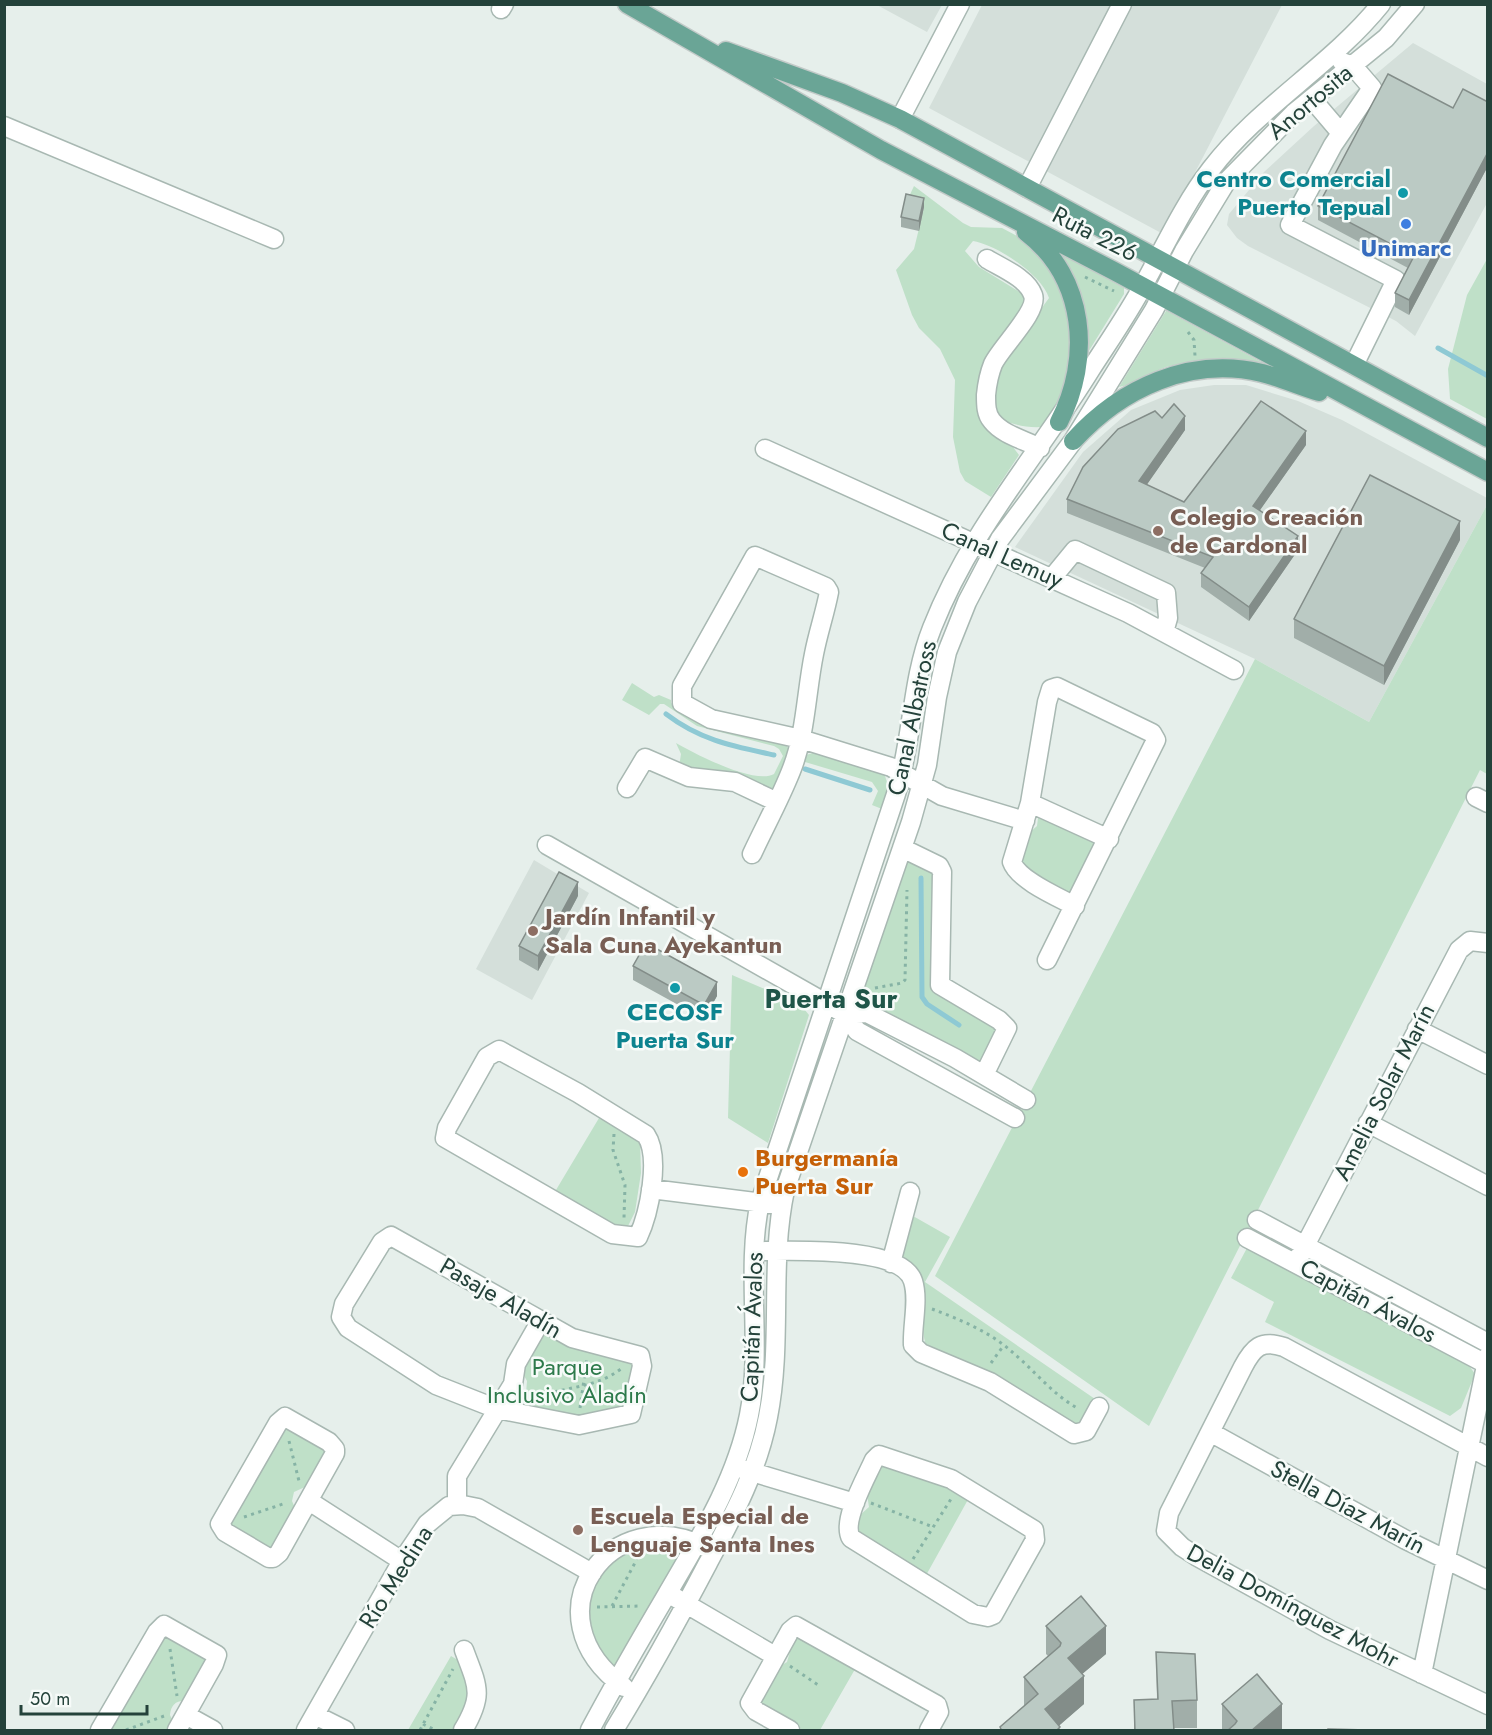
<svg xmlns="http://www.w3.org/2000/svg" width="1492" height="1735" viewBox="0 0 1492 1735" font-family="Jost,sans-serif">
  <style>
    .built { fill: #d4dfda }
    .green { fill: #bfe0c8 }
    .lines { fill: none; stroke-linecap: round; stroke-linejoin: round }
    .stream { stroke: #8ec9d4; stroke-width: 5 }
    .minor-casing { stroke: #a8b8b2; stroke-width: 21 }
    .major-casing { stroke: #c2cac8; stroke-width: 21 }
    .path { stroke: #86b3a5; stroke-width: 3; stroke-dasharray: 3 4.5; stroke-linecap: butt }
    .minor { stroke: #fff; stroke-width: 18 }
    .major { stroke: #6aa596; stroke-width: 18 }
    .wall { fill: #a1aea9 }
    .shaded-wall { fill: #838d89 }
    .building { fill: #bbcac4; stroke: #838d89; stroke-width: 1.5 }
    .culture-dot { fill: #0f9aa8; stroke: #f7fbf9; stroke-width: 2 }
    .shop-dot { fill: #3f7fe0; stroke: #f7fbf9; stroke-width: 2 }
    .education-dot { fill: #8d6e63; stroke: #f7fbf9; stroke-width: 2 }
    .food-dot { fill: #e8710a; stroke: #f7fbf9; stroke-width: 2 }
    .labels { text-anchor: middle; stroke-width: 5; stroke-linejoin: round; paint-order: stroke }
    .street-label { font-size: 24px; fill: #24423a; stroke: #f7fbf9 }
    .culture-label { font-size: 24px; font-weight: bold; fill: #0d838f; stroke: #f7fbf9; text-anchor: end }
    .shop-label { font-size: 24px; font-weight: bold; fill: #366cbe; stroke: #f7fbf9 }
    .education-label { font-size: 24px; font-weight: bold; fill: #785e54; stroke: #f7fbf9; text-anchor: start }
    .food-label { font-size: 24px; font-weight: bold; fill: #c56008; stroke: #f7fbf9; text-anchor: start }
    .park-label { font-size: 24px; fill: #2d7a4b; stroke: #f7fbf9 }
    .quarter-label { font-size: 27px; font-weight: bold; fill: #1f5548; stroke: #f7fbf9 }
  </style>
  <rect width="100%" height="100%" fill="#e6efeb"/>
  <path class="built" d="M 877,5 L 942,5 L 927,32 Z
    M 982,5 L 1282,5 L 1163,234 L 929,108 Z
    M 1413,43 L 1487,84 L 1487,203 L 1415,336 L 1396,321 L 1248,246 L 1237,238 L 1227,225 L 1229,214 L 1264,172 L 1314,126 Z
    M 1214,385 L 1246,385 L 1298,401 L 1342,420 L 1487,498 L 1487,505 L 1369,722 L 1255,659 L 1015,547 L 1083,452 L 1131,410 L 1180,390 Z
    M 534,860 L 589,893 L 532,1000 L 476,969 Z"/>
  <path class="green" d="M 914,186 L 963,223 L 971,227 L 1002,228 L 1021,238 L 1059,279 L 1075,347 L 1058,408 L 1042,427 C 1024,428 1008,424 993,414 L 995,372 L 1049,298 C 1041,274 997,245 973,241 L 965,251 L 979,267 L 1026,296 L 1024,309 L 1003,334 L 983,373 L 998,437 L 1013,447 L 1019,455 L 991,497 L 965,481 L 960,472 L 953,437 L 955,380 L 940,349 L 919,328 L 912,315 L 896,270 L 914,249 L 924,208 L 906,203 Z
    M 1053,249 L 1124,288 L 1124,294 L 1087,354 L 1086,325 L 1082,301 Z
    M 1487,259 L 1487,419 L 1450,399 L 1448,369 L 1467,295 Z
    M 1166,311 L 1167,311 L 1265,364 C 1231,362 1200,357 1166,367 C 1151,372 1133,385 1119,387 Z
    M 1487,505 L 1487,774 L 1480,770 L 1149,1426 L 935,1276 L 1255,659 L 1369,722 Z
    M 632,683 L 654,697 L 659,695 L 671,700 L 671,703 L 684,712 L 786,745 L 791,752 L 775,791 L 679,767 L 681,754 L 676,743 C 695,754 755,785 774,774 L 783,756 L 779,749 L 774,746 L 697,726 L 664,704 L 660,704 L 649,715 L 622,700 Z
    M 816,752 L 884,773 L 889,788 L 882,809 L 872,805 L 878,791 L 872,782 L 805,762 L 799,779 L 794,777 L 803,756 Z
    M 1044,816 L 1097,841 L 1069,896 L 1026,873 L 1018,854 L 1028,834 L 1037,826 L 1038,818 Z
    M 908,859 L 934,867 L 935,977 L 1000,1028 L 984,1061 L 980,1062 L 870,1003 L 865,997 L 865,986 Z
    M 732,975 L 800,1004 L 809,1015 L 768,1143 L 728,1118 Z
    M 602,1113 L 640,1140 L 641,1173 L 635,1212 L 625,1232 L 553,1195 Z
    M 907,1215 L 913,1216 L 950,1237 L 925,1282 L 1095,1399 L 1085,1423 L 1079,1428 L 928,1350 C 916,1326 932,1298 920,1275 C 916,1266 906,1262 901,1255 Z
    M 1247,1248 L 1468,1364 L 1475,1374 L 1461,1408 L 1450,1416 L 1265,1322 L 1274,1302 L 1231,1278 Z
    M 542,1331 L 635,1360 L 627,1407 L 579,1420 L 510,1403 L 511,1399 L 519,1398 L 526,1393 L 527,1381 L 522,1372 Z
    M 284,1424 L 329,1449 L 307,1486 L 294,1492 L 292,1501 L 295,1508 L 274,1548 L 268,1551 L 227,1522 Z
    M 884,1460 L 970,1496 L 924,1579 L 856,1532 L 859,1516 L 869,1507 L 867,1494 Z
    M 648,1545 L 685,1546 L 615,1666 C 586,1640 579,1591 610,1564 C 621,1554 634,1549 648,1545 Z
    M 162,1634 L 212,1656 L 187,1701 C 176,1700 171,1705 170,1715 L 174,1724 L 170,1730 L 104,1730 Z
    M 795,1634 L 858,1664 L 820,1730 L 803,1730 L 758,1704 L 777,1668 L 787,1662 Z
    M 451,1656 L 463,1663 L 472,1689 L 458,1730 L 408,1730 Z"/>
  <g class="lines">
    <path class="stream" d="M 1438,348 L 1488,376
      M 666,714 C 700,740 732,746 774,755
      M 805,769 L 870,790
      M 921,878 L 922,997 L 927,1004 L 959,1025"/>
    <defs>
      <path id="minor" d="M 501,9 L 504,4
        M 1342,62 L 1353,66 L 1372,88 L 1333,145 L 1290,225 L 1396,280 L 1354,365
        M 1312,99 L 1340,132
        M 900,119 L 960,4
        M 4,126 L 274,239
        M 1027,188 L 1122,4
        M 987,259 C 1002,268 1027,278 1033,295 C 1039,311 1001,347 993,364 C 989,374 987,385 986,395 C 986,405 986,414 992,421 C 1003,435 1025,440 1040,448
        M 765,449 L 1128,613 L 1234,670
        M 1052,578 L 1075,550 L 1166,593 L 1168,618 L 1164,632
        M 627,788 L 645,758 L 689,777 L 735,782 L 777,802
        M 1476,797 L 1488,803
        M 1030,803 L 1109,839
        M 547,845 L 845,1014 L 857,1031 L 1015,1118
        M 902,848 L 939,866 L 942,872 L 940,985 L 999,1020 L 1007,1028 L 984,1075
        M 752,854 C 765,826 780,799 791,771 C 806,734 806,693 814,654 C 818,633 825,613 829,592 L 826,587 L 755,556 L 682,686 L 682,703 L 711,719 L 801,739 L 891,767 L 942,796 L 1025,821
        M 1047,960 L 1156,740 L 1152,733 L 1057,687 L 1051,689 L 1047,702 L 1030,803 L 1012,862 C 1018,880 1058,897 1075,906
        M 845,1014 L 867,1013 L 955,1058 L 1026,1100
        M 1417,1029 L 1488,1065
        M 499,1050 L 578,1093 L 646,1135 C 661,1157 649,1214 638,1237 L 612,1234 L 445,1138 L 447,1128 L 487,1057 Z
        M 1368,1123 L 1488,1186
        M 651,1189 L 771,1204
        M 1257,1220 L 1488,1343
        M 391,1236 L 572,1338 L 640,1356 L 642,1366 L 631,1414 L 579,1425 L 497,1409 L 436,1385 L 348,1328 L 341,1317 L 344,1304 L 382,1242 Z
        M 1247,1238 L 1488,1365
        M 765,1251 C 795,1251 902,1246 913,1281 C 919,1300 912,1325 913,1345 L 921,1353 L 990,1382 L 1074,1434 L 1086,1431 L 1099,1407
        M 891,1263 L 910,1192
        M 1296,1263 L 1459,950 L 1470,941 L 1488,943
        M 285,1417 L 329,1442 L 335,1449 L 335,1453 L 279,1553 L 273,1558 L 269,1558 L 225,1532 L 220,1524 L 278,1423 Z
        M 1210,1432 L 1406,1540 L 1488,1580
        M 879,1455 L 951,1479 L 1034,1530 L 1035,1540 L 993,1615 L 988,1617 L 973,1614 L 851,1538 C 841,1521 866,1478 874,1460 Z
        M 1488,1457 L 1284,1347 C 1261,1339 1253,1348 1243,1367 L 1169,1513 L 1166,1531 L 1182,1547 L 1196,1556 L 1330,1630 L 1488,1705
        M 742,1469 L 855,1503
        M 309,1501 L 402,1561
        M 457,1504 L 457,1476 L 513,1384 L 516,1364 L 540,1322
        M 676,1598 L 775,1656
        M 1422,1674 L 1488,1356
        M 624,1687 C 525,1615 611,1498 707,1548
        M 186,1715 L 213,1730
        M 315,1715 L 345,1730
        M 100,1730 L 157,1632 L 164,1625 L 217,1655 L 214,1664 L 177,1730
        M 306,1730 L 402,1561 L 427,1524 L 449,1506 L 463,1505 L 478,1508 L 592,1573
        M 463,1730 C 484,1695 478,1687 464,1650
        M 590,1730 C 614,1685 640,1640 666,1596 C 699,1539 736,1481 749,1415 C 763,1345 745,1272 760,1202 L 896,794 C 913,740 911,681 932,628 C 971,529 1036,458 1091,369 C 1109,341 1128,314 1144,284 C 1165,246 1184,204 1211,169 C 1259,106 1331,66 1381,4
        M 614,1730 C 647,1676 678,1620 708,1563 C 733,1516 758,1470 768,1417 C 783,1341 769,1265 785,1190 L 911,822 L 927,765 L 937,697 L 947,652 L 967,602 L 1000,539 L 1073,441 L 1154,310 L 1184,251 L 1226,182 L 1294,113 L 1386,38 L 1415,4
        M 790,1730 L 756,1711 L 750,1703 L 790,1631 L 796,1626 L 937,1705 L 939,1712 L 929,1730"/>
      <path id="major" d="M 627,4 L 881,150 L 1114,271 L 1488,472
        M 726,51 L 842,93 L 900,119 L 1488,438
        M 1026,232 C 1086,278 1092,359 1059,422
        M 1073,441 C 1121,388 1190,356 1262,373 C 1281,378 1300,386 1319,392"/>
    </defs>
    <use href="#minor" class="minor-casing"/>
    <use href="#major" class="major-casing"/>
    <path class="path" d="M 1085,277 L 1114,291
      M 1188,332 L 1194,340 L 1195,356
      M 875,988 L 902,983 L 905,980 L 907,890
      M 614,1134 L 613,1150 L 625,1185 L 624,1218
      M 932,1309 C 959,1319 990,1332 1011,1351 C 1033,1369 1054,1396 1079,1409
      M 991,1363 L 1004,1345
      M 533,1399 C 563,1386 596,1389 622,1368
      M 580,1408 L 587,1358
      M 289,1441 L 299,1481
      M 871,1503 L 933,1527
      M 244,1517 L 286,1503
      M 913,1559 L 951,1499
      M 612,1606 L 637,1559
      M 597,1607 L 642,1606
      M 170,1649 L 177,1696
      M 790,1666 L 821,1687
      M 423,1724 L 435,1730
      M 126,1730 L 164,1716
      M 420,1730 L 453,1669"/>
    <use href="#minor" class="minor"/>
    <use href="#major" class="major"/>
  </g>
  <path class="wall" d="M 1488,102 L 1488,166 L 1409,315 L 1395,307 L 1395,293 L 1408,268 L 1318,220 L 1318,206 L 1453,108 Z
    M 924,207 L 919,231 L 901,227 L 901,217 Z
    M 1162,418 L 1185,430 L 1146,485 L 1184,502 L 1306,445 L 1260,510 L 1298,550 L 1249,621 L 1201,587 L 1201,573 L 1205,568 L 1067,513 L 1067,499 Z
    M 1460,540 L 1384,685 L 1294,638 L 1294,619 Z
    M 578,896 L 538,971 L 519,960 L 519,946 Z
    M 633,966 L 717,996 L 704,1019 L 633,980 Z
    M 1046,1626 L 1106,1654 L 1082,1674 L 1084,1704 L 1059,1725 L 1060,1731 L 1000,1731 L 1000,1727 L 1024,1706 L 1024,1677 L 1048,1656 L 1046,1654 Z
    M 1156,1652 L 1197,1700 L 1197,1728 L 1174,1728 L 1174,1731 L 1134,1731 L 1134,1700 L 1157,1699 Z
    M 1222,1704 L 1282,1731 L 1222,1731 Z"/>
  <path class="shaded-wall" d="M 1488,152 L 1488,166 L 1409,315 L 1409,300 Z
    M 924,198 L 924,207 L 919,231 L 919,221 Z
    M 1185,416 L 1185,430 L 1139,496 L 1139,481 Z
    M 1306,431 L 1306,445 L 1253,520 L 1253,506 Z
    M 1460,521 L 1460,540 L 1384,685 L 1384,666 Z
    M 1298,536 L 1298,550 L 1249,621 L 1249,607 Z
    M 578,882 L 578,896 L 538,971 L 538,956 Z
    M 717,982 L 717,996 L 704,1019 L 704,1005 Z
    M 1106,1626 L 1106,1654 L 1068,1686 L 1068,1658 Z
    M 1084,1676 L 1084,1704 L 1053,1731 L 1045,1709 Z
    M 1282,1704 L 1282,1731 L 1251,1731 Z"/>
  <path class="building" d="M 1388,74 L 1453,108 L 1463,89 L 1488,102 L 1488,152 L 1409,300 L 1395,293 L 1414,256 L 1318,206 Z
    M 906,194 L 924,198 L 919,221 L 901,217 Z
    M 1261,401 L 1306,431 L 1253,506 L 1298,536 L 1249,607 L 1201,573 L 1213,557 L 1067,499 L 1083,467 L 1118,429 L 1155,411 L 1162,418 L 1174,404 L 1185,416 L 1139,481 L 1184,502 Z
    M 1370,475 L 1460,521 L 1384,666 L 1294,619 Z
    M 559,872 L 578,882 L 538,956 L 519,946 Z
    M 646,943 L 717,982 L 704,1005 L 633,966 Z
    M 1081,1596 L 1106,1626 L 1068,1658 L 1084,1676 L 1045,1709 L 1060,1727 L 1056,1731 L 1002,1731 L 1000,1727 L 1038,1694 L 1024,1677 L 1060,1646 L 1061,1643 L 1046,1626 Z
    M 1156,1652 L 1195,1654 L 1197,1700 L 1172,1701 L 1174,1731 L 1135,1731 L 1134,1700 L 1158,1699 Z
    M 1257,1674 L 1282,1704 L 1251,1731 L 1227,1731 L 1235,1724 L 1237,1721 L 1222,1704 Z
    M 1328,1729 L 1367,1730 L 1367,1731 L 1328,1731 Z"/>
  <g class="culture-dot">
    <circle cx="1403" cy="193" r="6"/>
    <circle cx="675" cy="988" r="6"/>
  </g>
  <circle class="shop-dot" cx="1406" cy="224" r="6"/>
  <g class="education-dot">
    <circle cx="1158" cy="531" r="6"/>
    <circle cx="533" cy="931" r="6"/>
    <circle cx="578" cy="1530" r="6"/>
  </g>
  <circle class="food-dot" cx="743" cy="1172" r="6"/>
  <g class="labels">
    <g class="street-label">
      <text transform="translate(1310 102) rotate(-40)" y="8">Anortosita</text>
      <text transform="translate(1095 234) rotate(27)" y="8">Ruta 226</text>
      <text transform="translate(1002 555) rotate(24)" y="8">Canal Lemuy</text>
      <text transform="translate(912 718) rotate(-78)" y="8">Canal Albatross</text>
      <text transform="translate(1384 1092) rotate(-63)" y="8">Amelia Solar Marín</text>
      <text transform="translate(501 1298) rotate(30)" y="8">Pasaje Aladín</text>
      <text transform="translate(1368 1301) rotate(28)" y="8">Capitán Ávalos</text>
      <text transform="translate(752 1327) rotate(-88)" y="8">Capitán Ávalos</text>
      <text transform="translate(1348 1507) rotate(28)" y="8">Stella Díaz Marín</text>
      <text transform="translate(396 1577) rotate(-58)" y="8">Río Medina</text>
      <text transform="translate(1293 1606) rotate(28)" y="8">Delia Domínguez Mohr</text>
    </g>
    <g class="culture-label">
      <text x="1391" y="187">Centro Comercial<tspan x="1391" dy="28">Puerto Tepual</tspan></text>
      <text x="675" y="1020" text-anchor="middle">CECOSF<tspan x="675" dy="28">Puerta Sur</tspan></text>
    </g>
    <g class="shop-label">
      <text x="1406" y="256">Unimarc</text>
    </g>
    <g class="education-label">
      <text x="1170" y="525">Colegio Creación<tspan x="1170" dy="28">de Cardonal</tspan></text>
      <text x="545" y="925">Jardín Infantil y<tspan x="545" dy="28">Sala Cuna Ayekantun</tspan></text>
      <text x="590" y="1524">Escuela Especial de<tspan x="590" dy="28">Lenguaje Santa Ines</tspan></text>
    </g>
    <g class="food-label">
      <text x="755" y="1166">Burgermanía<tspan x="755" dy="28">Puerta Sur</tspan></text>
    </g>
    <g class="park-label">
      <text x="567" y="1375">Parque<tspan x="567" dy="28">Inclusivo Aladín</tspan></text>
    </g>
    <g class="quarter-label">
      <text x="831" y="1008">Puerta Sur</text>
    </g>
  </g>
  <rect width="1492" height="1735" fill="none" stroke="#24423a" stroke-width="12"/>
  <path d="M21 1705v9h126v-9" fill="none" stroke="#24423a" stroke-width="3"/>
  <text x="30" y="1705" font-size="18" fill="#24423a" stroke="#f7fbf9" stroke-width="4.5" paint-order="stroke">50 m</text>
</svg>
